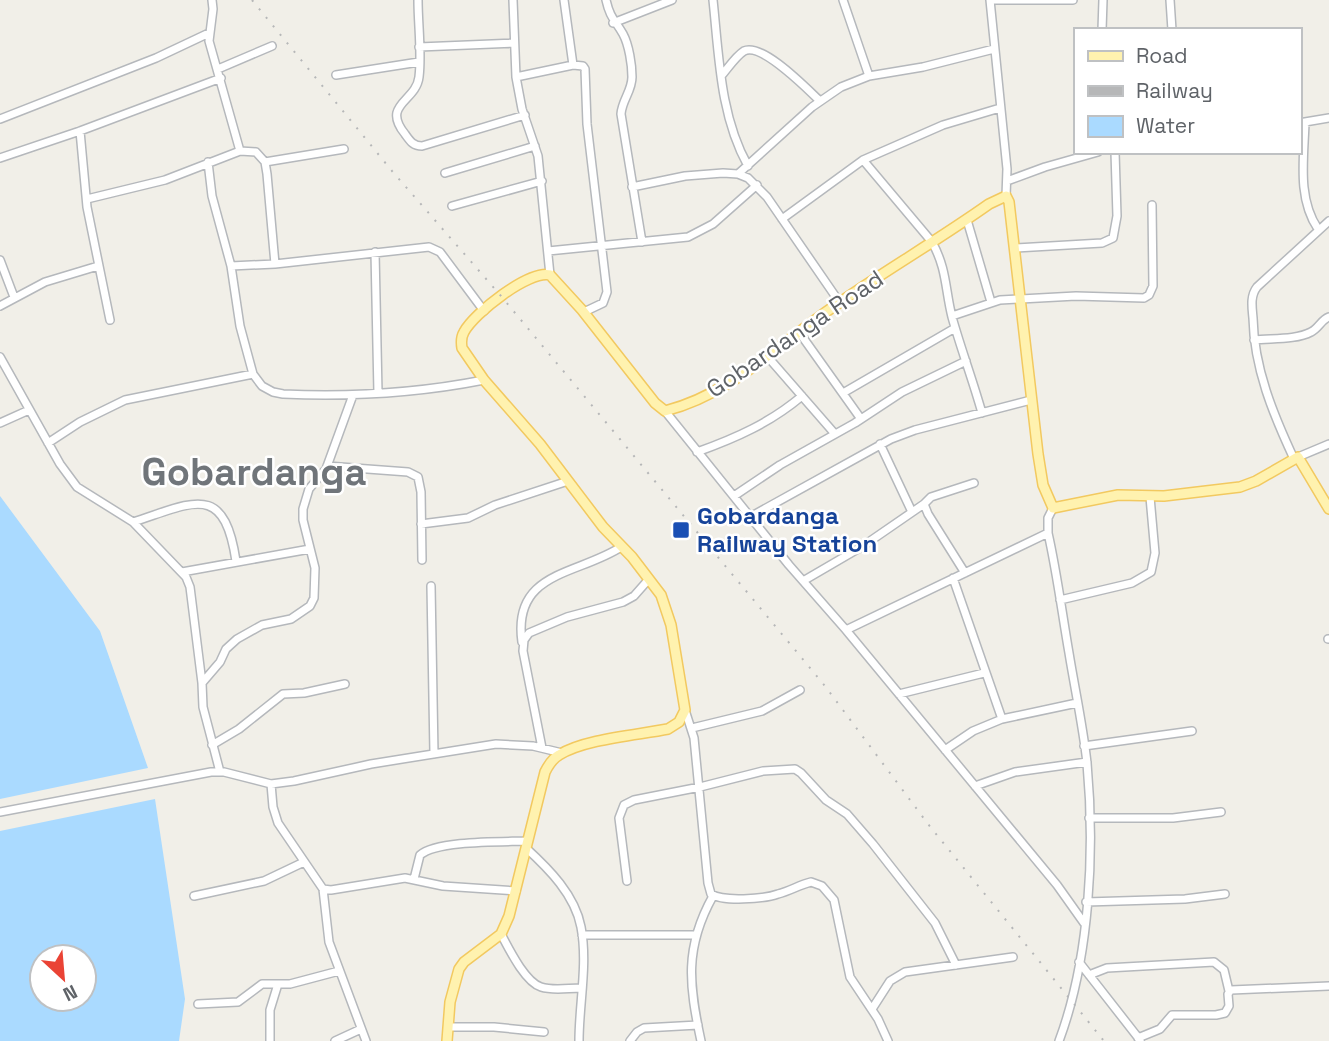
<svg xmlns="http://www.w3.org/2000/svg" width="1329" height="1041" viewBox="0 0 1329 1041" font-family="'Space Grotesk',sans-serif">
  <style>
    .water { fill: #aadaff; fill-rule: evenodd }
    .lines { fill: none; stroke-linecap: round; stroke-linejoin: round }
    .minor-casing { stroke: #b5b8bc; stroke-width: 10 }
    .major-casing { stroke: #f2c960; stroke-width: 12 }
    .minor { stroke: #fff; stroke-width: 7 }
    .major { stroke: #fff2af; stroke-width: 9 }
    .rail { stroke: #b6b7b8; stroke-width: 2; stroke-dasharray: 2 9; stroke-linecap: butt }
    .transit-dot { fill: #1a4fb4; stroke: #fff; stroke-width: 2.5 }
    .labels { text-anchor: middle; stroke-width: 5; stroke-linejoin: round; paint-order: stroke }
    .street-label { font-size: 24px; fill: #5f6368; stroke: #fff }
    .transit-label { font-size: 24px; font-weight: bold; fill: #164399; stroke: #fff; text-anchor: start }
    .town-label { font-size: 38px; font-weight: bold; fill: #70757a; stroke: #fff }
  </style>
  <rect width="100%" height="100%" fill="#f1efe8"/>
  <path class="water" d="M 0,496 L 100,631 L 148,768 L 0,799 Z
    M 155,799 L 185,999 L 179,1041 L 0,1041 L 0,831 ZM 42,957 L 84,957 L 84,999 L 42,999 Z"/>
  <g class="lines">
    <defs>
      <path id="minor" d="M 212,0 L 213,9 L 209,41 L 240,151
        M 418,0 C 418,25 422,53 419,77 C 416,102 381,104 405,134 C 410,141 413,146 422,146 L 525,115
        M 513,0 L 516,77 L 522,109 L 538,156 L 550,275
        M 564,0 L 573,65
        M 606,0 C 610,18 615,20 623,34 C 629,45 632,65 632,77 C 632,91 622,100 621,114 L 642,242
        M 713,0 C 719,56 720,116 748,166
        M 843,0 L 869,76
        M 990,0 L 1007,169 L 1006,196
        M 990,0 L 1073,0
        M 1170,0 L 1172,30
        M 613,23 L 672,0
        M 1102,30 L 1103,0
        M 419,47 L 514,43
        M 218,69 L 272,46
        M 336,75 L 419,62
        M 722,75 C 728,68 736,56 744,51 C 762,42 807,89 820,101
        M 516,77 L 573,65 L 583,66 L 585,69 L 587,124 L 607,292 L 603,303 L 584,312
        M 0,119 L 156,58 L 209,33
        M 1305,122 C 1304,158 1297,198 1318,229
        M 1299,123 L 1329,118
        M 80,131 L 87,207 L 110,320
        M 0,158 L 80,131 L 221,78
        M 863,160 L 932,242 C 947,269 945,289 952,317 C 961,349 973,381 982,413
        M 208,162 L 212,196 L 231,266 L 240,326 L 253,374 L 262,386 L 273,392 L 283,394 C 350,397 418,393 484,380
        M 265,162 L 344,149
        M 445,173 L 535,146
        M 738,174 L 812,107 L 841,87 L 869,76 L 923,67 L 994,49
        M 1007,181 L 1045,167 L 1098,152
        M 632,187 L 685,176 L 723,173 L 738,174 L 748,178 L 767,197 L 840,303
        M 87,199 L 165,180 L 240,151 L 256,152 L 265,162 L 267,174 L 275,264
        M 452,206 L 542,181
        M 782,219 L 863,160 L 943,125 L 1000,108
        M 967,220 L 991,302
        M 1014,248 L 1102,243 L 1113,238 L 1117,216 L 1115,152
        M 548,251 L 688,237 L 713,224 L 757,185
        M 375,252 L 378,393
        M 0,260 L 14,297
        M 231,266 L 275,264 L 429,247 L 440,252 L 484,311
        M 0,306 L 45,282 L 98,266
        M 952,316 L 1000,300 L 1076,296 L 1144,298 L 1149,295 L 1153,286 L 1152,205
        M 799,332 L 861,419
        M 1254,340 C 1271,338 1296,340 1311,332 C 1319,328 1321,320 1329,317
        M 767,356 L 835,434
        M 0,357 L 60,464 L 77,487 L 133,522 L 186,577 L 190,587 L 202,683
        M 843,393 L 955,328
        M 665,411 L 789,565 L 846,630 L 1057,885 L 1084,923
        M 0,423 L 29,410
        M 48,443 L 80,422 L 125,400 L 253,374
        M 880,444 L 912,512
        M 697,452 C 736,438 770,423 802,396
        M 1298,457 L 1329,444
        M 1294,459 C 1273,414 1254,368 1253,318 C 1252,307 1250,296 1257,287 L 1329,221
        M 327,466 L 408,472 L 418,477 L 421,492 L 422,560
        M 734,496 L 780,465 L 855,423 L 902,392 L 966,361
        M 1053,508 L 1048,518 L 1048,533 C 1057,573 1062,613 1069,653 C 1075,690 1083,726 1087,763 C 1095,850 1090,958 1059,1041
        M 750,517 L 891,439 L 915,430 L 1031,400
        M 133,522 C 193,503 224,481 236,561
        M 421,524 L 468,518 L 495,505 L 568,481
        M 182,572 L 310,549
        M 965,573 L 928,514 L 924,504 L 931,497 L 974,483
        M 953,578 L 1002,719
        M 803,581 L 863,546 L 924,504
        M 431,586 L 434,754
        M 1060,600 L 1132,583 L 1151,572 L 1155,553 L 1150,497
        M 846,630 L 1048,533
        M 1328,639 L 1329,639
        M 522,642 C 512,571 578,575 621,547
        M 899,694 L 984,673
        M 685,710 L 694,738 L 708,883 L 711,894 C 723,902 764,899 778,894 C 790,891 799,885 811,882 L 822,886 L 834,900 L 850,977 L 878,1019 L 888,1041
        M 692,728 L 762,711 L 800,690
        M 212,745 L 239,729 L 283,694 L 304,693 L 345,684
        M 1084,746 L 1192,731
        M 542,748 L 523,651 L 524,640 L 529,633 L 567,617 L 623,602 L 634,596 L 649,579
        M 945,750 L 973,731 L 1002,719 L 1077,703
        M 220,772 L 203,707 L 202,683 L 220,662 L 226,649 L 237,639 L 262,625 L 291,619 L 310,606 L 314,598 L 315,568 L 303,520 L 303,509 L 309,489 L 326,469 L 353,395
        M 271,784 L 273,807 L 278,823 L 323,889 L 331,890 L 405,878 L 443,886 L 516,891
        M 975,786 L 1015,772 L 1087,762
        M 0,812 L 211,772 L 224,772 L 271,784 L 294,781 L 371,764 L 496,744 L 533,746 L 562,753
        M 1089,818 L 1173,818 L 1221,812
        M 526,848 C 549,869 575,895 581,927 C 588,964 579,1004 579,1041
        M 414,879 L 420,855 C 437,840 503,842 528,841
        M 627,881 L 619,818 L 624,805 L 634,800 L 700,787 L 763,771 L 795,769 L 801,773 L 826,800 L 847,814 L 873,844 L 935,923 L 956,965
        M 323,889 L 329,942 L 366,1041
        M 194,896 L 264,881 L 304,862
        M 1086,902 L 1185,899 L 1225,894
        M 501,934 C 509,949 525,982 541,987 C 553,991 568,988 581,988
        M 582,935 L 695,935
        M 1079,962 L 1140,1040
        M 1089,975 L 1107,968 L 1214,962 L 1224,970 L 1229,991
        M 198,1004 L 238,1002 L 262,984 L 290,984 L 339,971
        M 872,1009 L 890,981 L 905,972 L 1013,957
        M 448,1027 L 494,1027 L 544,1032
        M 1138,1038 L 1160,1029 L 1172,1015 L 1216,1015 L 1225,1013 L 1229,1006 L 1228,994 L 1231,990 L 1329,986
        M 270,1041 L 270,1010 L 278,984
        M 335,1041 L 361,1029
        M 630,1041 L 637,1032 L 644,1028 L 698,1025
        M 701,1041 C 689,985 684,948 713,896"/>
      <path id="major" d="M 447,1041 L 450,1002 L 459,969 L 464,962 L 501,934 L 509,916 L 545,772 C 548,766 552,759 559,755 C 584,739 638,735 668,729 L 679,722 L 685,710 L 671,625 L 661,595 L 632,557 L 603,527 L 540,444 L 484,380 L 462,348 C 461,342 461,337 464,332 C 474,313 529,270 550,275 L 582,310 L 655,403 L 665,411 C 725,396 771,352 819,317 C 874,277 934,243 989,204 L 1006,196 L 1009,202 L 1038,454 L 1043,485 L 1053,508 L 1118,495 L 1164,496 L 1240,487 L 1256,481 L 1298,457 L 1329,509"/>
    </defs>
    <use href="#minor" class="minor-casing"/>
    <use href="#major" class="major-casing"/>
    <use href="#minor" class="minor"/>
    <use href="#major" class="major"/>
    <path class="rail" d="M 252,0 L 392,171 L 501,296 L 825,686 L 928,824 L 1104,1041"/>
  </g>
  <rect class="transit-dot" x="672" y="521" width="18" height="18" rx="3.5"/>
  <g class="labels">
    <g class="street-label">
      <text transform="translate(795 334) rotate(-34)" y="8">Gobardanga Road</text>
    </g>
    <g class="transit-label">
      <text x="697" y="524">Gobardanga<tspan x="697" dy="28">Railway Station</tspan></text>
    </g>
    <g class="town-label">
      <text x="254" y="485">Gobardanga</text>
    </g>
  </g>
  <rect x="1074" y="28" width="228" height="126" fill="#ffffff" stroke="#bfc1c3" stroke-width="2"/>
  <rect x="1088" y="51" width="35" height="10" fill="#fff2af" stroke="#bfc1c3" stroke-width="2"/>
  <text x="1136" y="63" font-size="21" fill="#5f6368">Road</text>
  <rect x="1088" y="86" width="35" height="10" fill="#b6b7b8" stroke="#bfc1c3" stroke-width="2"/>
  <text x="1136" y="98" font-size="21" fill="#5f6368">Railway</text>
  <rect x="1088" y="116" width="35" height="21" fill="#aadaff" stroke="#bfc1c3" stroke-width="2"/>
  <text x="1136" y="133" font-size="21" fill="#5f6368">Water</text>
  <g transform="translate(63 978) rotate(154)"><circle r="33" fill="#ffffff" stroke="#bfc1c3" stroke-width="2"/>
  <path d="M0-5L12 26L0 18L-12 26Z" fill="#ea4335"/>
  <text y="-10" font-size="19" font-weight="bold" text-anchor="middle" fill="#5f6368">N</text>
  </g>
</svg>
